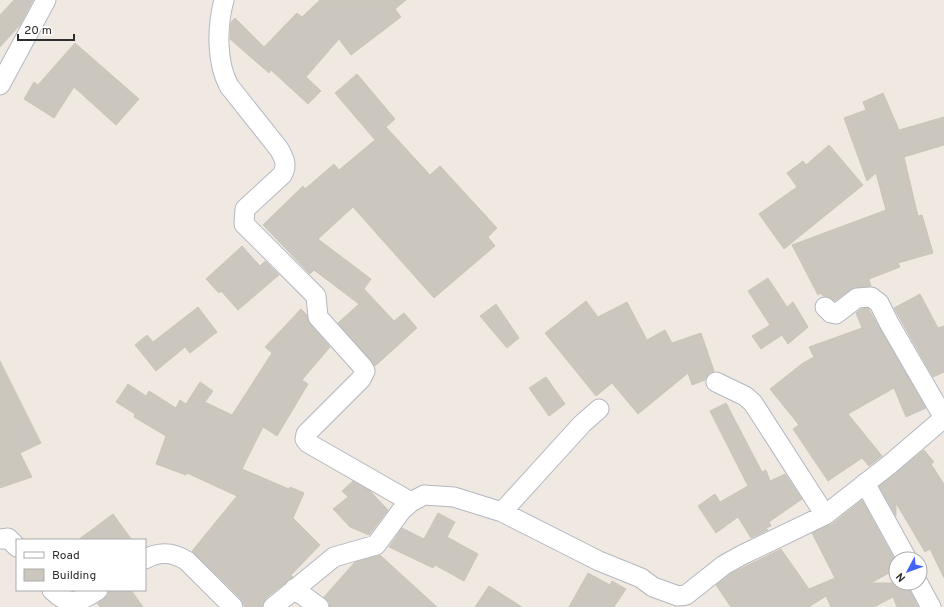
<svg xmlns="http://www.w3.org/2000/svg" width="944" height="607" viewBox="0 0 944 607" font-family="Overpass,sans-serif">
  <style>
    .building { fill: #cbc7bf; stroke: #cbc5ba }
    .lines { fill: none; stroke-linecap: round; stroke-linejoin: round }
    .street-casing { stroke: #b4b7c1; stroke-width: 21 }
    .street { stroke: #fff; stroke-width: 19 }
  </style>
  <rect width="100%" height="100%" fill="#efe9e1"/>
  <path class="building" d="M 14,0 L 33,0 L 20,25 L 0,47 L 0,15 Z
    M 320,0 L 406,0 L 395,9 L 401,17 L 351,55 L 339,39 L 306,77 L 321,91 L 308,104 L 271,70 L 269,73 L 230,39 L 231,22 L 235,18 L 264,47 L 297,13 L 302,17 Z
    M 75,43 L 139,99 L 116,125 L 74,87 L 54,118 L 24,99 L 34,82 L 38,85 Z
    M 357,74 L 395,119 L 386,127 L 430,175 L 440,166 L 497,228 L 488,237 L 495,246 L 434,298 L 353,207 L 318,239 L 371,279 L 364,289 L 394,321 L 404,313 L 417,328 L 375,366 L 338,323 L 359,304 L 314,270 L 310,274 L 263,225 L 303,186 L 305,189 L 334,164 L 339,170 L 375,140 L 335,93 Z
    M 883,93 L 899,130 L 944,117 L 944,145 L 904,157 L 918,216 L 922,215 L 933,253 L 898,263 L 900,267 L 869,279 L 871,286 L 851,289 L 835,301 L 828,297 L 823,296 L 821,293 L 818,295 L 792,245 L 886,210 L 876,173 L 867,181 L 844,118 L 866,110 L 863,102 Z
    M 829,145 L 863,185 L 784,249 L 759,214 L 797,187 L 787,173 L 803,161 L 806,165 Z
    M 242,246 L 260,266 L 265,261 L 279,275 L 238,310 L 221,291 L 219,293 L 206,279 Z
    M 768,278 L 787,307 L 793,302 L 808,327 L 788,344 L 782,335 L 761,349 L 752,336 L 770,325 L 748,291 Z
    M 920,294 L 938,328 L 944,326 L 944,372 L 933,377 L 894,308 Z
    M 586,301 L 598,317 L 627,302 L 647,340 L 665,330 L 672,343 L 701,333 L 714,371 L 710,373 L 705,380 L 692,385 L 688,373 L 638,414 L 612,383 L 596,396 L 545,333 Z
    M 496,304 L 519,338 L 507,348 L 480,316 Z
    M 198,307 L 217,332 L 190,353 L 185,347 L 156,371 L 135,345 L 147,335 L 153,342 Z
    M 868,308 L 926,408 L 906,417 L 894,388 L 848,414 L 882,456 L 869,466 L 862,458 L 828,481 L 793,429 L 799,425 L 770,389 L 803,363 L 814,357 L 809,347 L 862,328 L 856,313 L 861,309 Z
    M 301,309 L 307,315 L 310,324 L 330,347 L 302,380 L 308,384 L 277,436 L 263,427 L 242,469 L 289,489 L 290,487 L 304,493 L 293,518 L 320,545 L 291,575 L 293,577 L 266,598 L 262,607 L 245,607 L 241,599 L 192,551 L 237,496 L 187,473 L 186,475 L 156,464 L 166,436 L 134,417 L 135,414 L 116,402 L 128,384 L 146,396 L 149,391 L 176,408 L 180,400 L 186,404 L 200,382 L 213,391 L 205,402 L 232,415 L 272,353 L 265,347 Z
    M 0,361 L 41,443 L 20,453 L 32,477 L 0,488 Z
    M 546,377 L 565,404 L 549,416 L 529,388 Z
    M 726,403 L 762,472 L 766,470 L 770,481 L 785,474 L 802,499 L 769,522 L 771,526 L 766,528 L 768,530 L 751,538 L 738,517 L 716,533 L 698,506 L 715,494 L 720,502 L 748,486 L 710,411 Z
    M 924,450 L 934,462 L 931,464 L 944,484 L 944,578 L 930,549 L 925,552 L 896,503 L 896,516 L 879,486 Z
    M 353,481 L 370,491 L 388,510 L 369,535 L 350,527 L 333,509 L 348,497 L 342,491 Z
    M 862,500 L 896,562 L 896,569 L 871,583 L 907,583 L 918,607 L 897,607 L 893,597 L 874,607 L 831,607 L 826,596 L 809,607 L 731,607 L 716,585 L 730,574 L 781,549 L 809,589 L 835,578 L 812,533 L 832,524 Z
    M 438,513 L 455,522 L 447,537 L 478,554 L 464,581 L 435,565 L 433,568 L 389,547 L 402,528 L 424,539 Z
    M 113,514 L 132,540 L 78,540 Z
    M 380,555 L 437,607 L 330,607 L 329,602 L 324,597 L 355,562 Z
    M 588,573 L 610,585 L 612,581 L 626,589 L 614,607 L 569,607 Z
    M 489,586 L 522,607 L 475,607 Z
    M 109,590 L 131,590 L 143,607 L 100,607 L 97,603 L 108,595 Z"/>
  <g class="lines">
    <defs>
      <path id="street" d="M 224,0 C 217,26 216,62 229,86 L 279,149 C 284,158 288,165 282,175 L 245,209 L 244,224 L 316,296 L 318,317 L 362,366 L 365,371 L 361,379 L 306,434 L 305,439 L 308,443 L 411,502
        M 0,85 L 46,0
        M 716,382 L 745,396 L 753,403 L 825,515
        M 865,483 L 907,559
        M 502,512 L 582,424 L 599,409
        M 0,539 L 8,538 L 17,547
        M 145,559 C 160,551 173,552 187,561 L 233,607
        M 918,583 L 931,607
        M 294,589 L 319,607
        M 52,590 C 69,607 78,603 98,590
        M 273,607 L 334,557 L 376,545 L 401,511 L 411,502 L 424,495 L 454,497 L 502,512 L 599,561 L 641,578 L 653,587 L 678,596 L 686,595 L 724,565 L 742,555 L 825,515 L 889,465 L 944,418 L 889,323 L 879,303 L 871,297 L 857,298 L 836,314 L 831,313 L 825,307"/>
    </defs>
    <use href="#street" class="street-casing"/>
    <use href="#street" class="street"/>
  </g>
  <rect x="16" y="539" width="130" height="52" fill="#ffffff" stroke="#ababab"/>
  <rect x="24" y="552" width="20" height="6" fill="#ffffff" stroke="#ababab"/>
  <text x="52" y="559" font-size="12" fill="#2e2e2e">Road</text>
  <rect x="24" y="569" width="20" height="12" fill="#cbc7bf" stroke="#ababab"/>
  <text x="52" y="579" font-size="12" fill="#2e2e2e">Building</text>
  <g transform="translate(908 571) rotate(229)"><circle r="19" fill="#ffffff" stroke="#ababab"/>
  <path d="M0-3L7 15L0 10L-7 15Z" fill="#4264fb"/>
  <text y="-6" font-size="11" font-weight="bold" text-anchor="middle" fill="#2e2e2e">N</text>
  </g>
  <path d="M18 34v6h56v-6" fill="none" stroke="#2e2e2e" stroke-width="2"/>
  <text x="24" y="34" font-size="12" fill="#2e2e2e" stroke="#ffffff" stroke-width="3" paint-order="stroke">20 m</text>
</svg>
